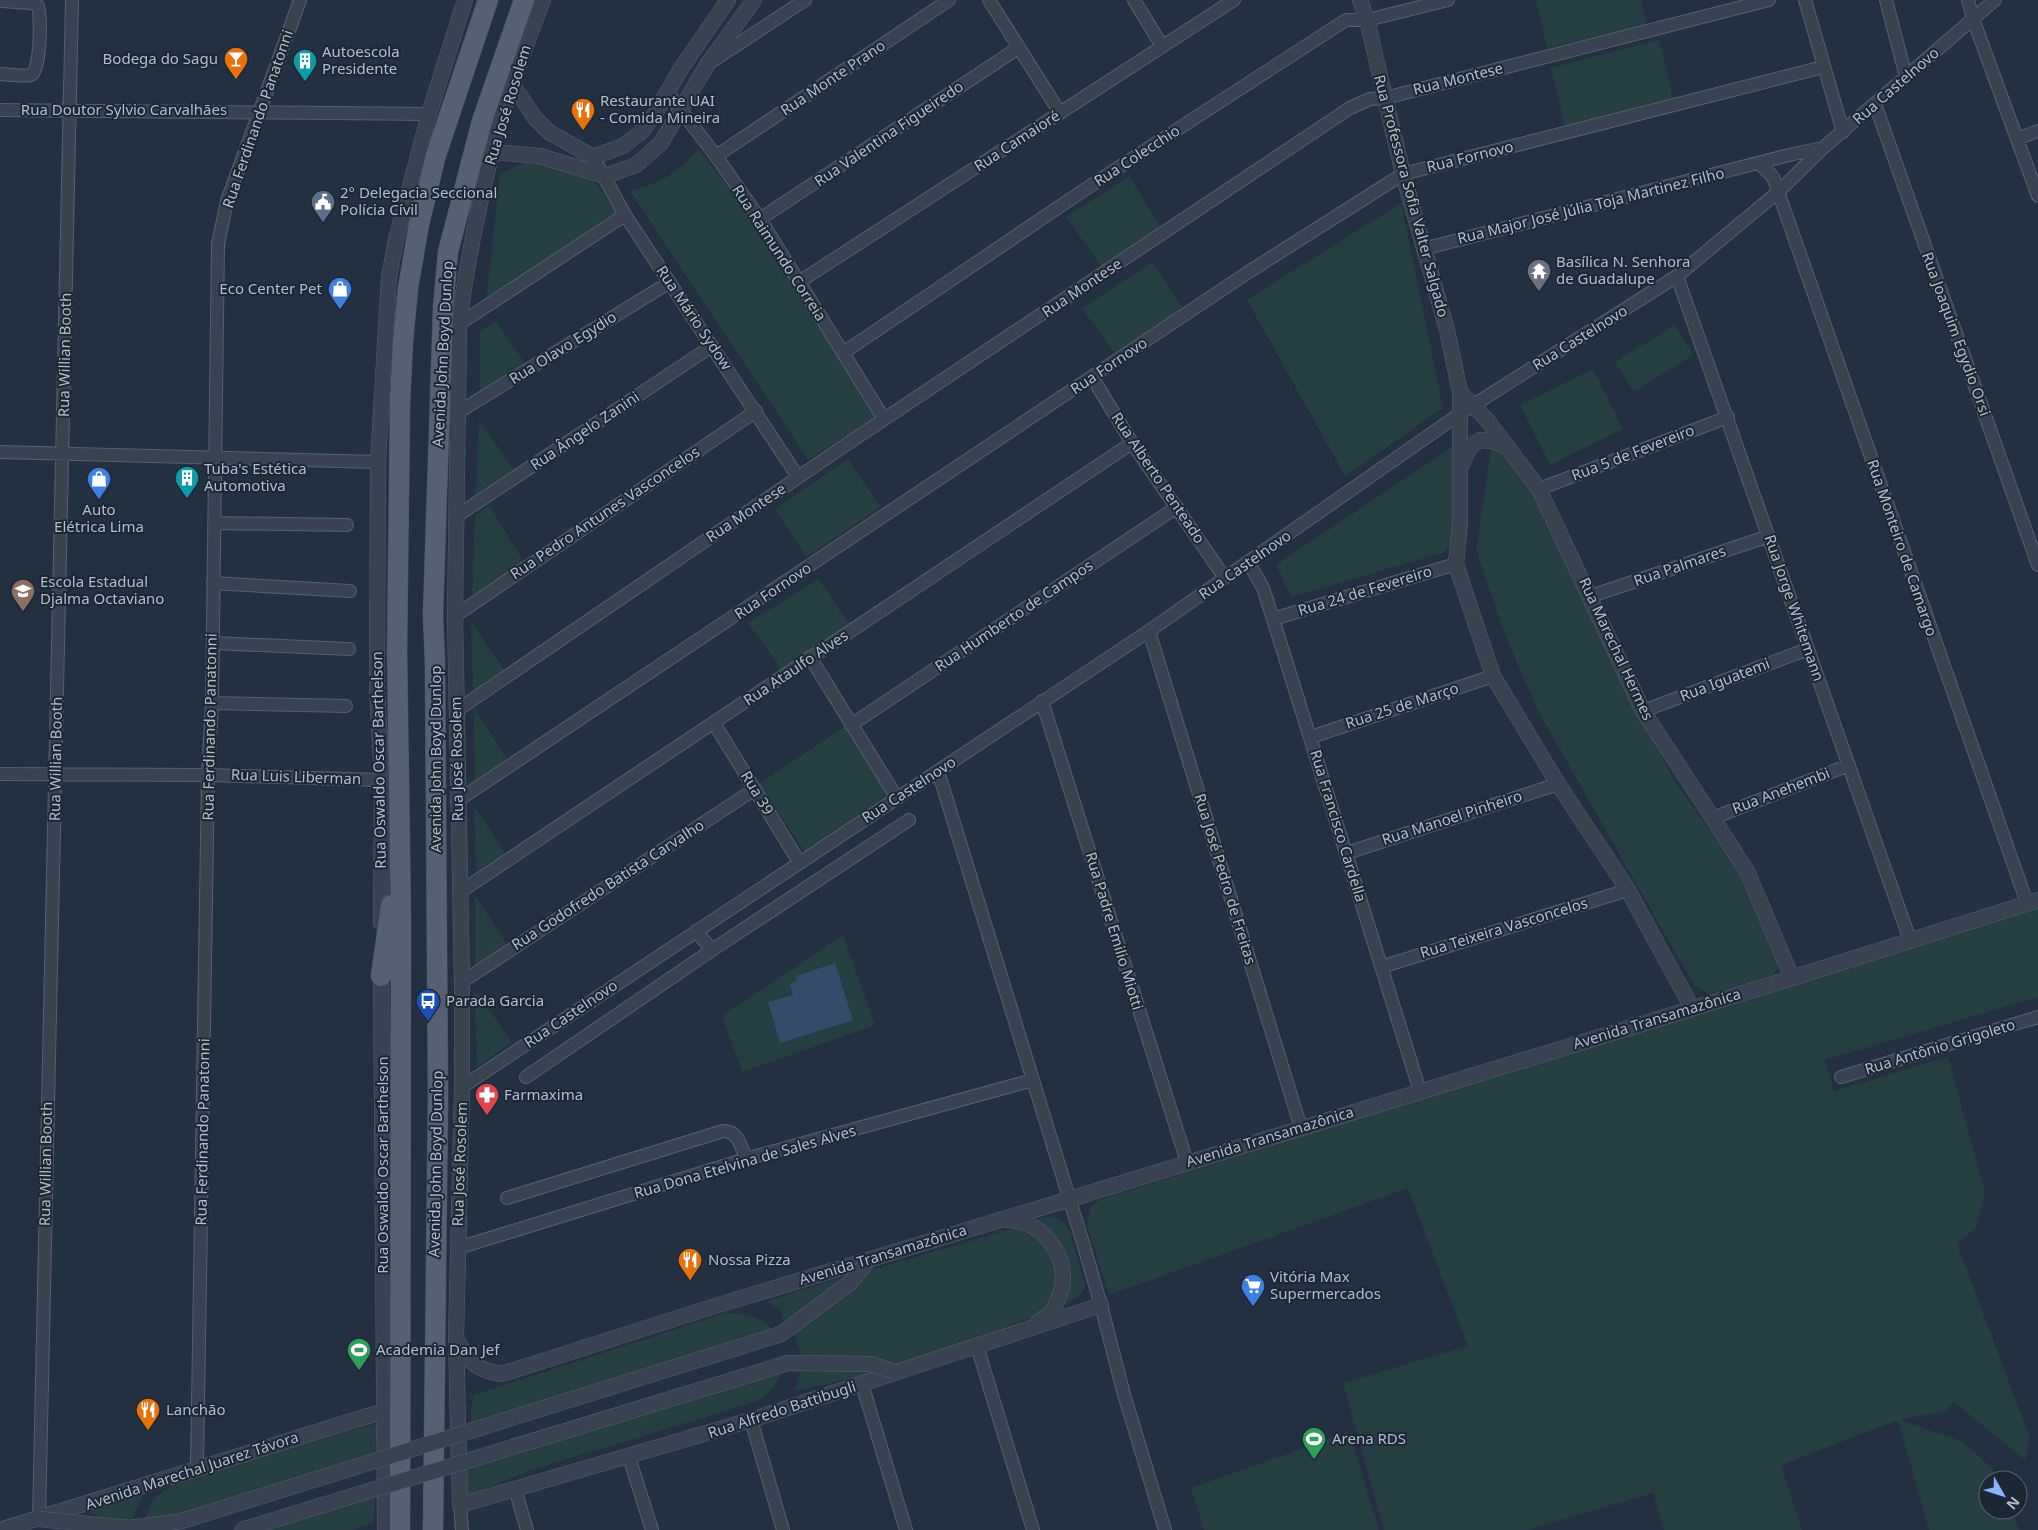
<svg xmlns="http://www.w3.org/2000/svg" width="2038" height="1530" viewBox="0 0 2038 1530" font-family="'Noto Sans',sans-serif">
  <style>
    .green { fill: #253e42 }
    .water { fill: #364a69 }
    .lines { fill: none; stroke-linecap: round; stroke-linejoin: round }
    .minor-casing { stroke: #55606e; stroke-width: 14 }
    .tertiary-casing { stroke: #55606e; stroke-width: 16 }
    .primary-casing { stroke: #414b59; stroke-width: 21 }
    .minor { stroke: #384250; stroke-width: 12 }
    .tertiary { stroke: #384250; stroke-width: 15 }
    .primary { stroke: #556170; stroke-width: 20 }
    .tertiary-bridge-casing { stroke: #55606e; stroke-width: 16; stroke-linecap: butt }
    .tertiary-bridge { stroke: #384250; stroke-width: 15 }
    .labels { text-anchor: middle; stroke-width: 4; stroke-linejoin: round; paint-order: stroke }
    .poi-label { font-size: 15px; fill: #b4bdcb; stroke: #1c2735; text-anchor: start }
    .street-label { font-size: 15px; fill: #b4bdcb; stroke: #1c2735 }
  </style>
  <rect width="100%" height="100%" fill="#233041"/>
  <path class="green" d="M 1536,0 L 1641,0 L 1647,25 L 1547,48 Z
    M 1659,40 L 1673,98 L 1565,126 L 1551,68 Z
    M 698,149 L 749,212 L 880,414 L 808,460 L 630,191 C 662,182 677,174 698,149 Z
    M 530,160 L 592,179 L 617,212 L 486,302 L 500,174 Z
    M 1129,176 L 1162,229 L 1102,267 L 1066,217 Z
    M 1401,203 L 1443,408 L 1345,476 L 1247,300 Z
    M 1153,262 L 1183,309 L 1114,353 L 1082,308 Z
    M 496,321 L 529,369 L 480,402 L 480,332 Z
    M 1675,325 L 1693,355 L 1634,392 L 1615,362 Z
    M 1593,369 L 1623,429 L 1550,465 L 1520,405 Z
    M 479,419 L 515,472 L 475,498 Z
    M 1460,442 L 1453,537 L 1445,552 L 1291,597 L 1276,565 Z
    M 1499,445 L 1535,492 L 1577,588 L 1675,783 L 1746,878 L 1779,964 L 1774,975 L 1708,994 L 1694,985 L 1538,711 L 1507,640 L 1476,550 L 1491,450 Z
    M 848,459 L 881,507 L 806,557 L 775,509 Z
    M 490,506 L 525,564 L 472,601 L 475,515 Z
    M 819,579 L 849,624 L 782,670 L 748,623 Z
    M 471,621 L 505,671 L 473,694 Z
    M 474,707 L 508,761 L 475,786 Z
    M 847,725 L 893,793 L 805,852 L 759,784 Z
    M 474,805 L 506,855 L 476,877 Z
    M 475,894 L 508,946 L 475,970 Z
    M 2038,907 L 2038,997 L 1825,1060 L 1834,1091 L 1948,1057 L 1985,1192 L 1977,1227 L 1957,1243 L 2030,1438 L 2025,1460 L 1954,1402 L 1946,1411 L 1899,1420 L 1961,1441 L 1991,1467 L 1998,1480 L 1988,1480 L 1988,1510 L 2012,1510 L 2019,1530 L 1929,1530 L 1898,1420 L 1781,1465 L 1802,1530 L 1664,1530 L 1653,1493 L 1526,1530 L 1384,1530 L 1343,1383 L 1468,1346 L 1408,1188 L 1109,1295 L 1087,1226 L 1091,1207 L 1099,1200 Z
    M 843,935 L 875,1025 L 742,1072 L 722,1016 Z
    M 474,988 L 512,1042 L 477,1067 Z
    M 1051,1216 L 1063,1222 L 1070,1231 L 1085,1286 L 1080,1296 L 1060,1306 L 1066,1282 L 1032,1220 Z
    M 1021,1226 L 1047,1242 L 1060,1274 L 1047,1312 L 893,1367 L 802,1358 L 793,1331 L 868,1271 Z
    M 853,1274 L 784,1326 L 781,1311 L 767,1301 Z
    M 725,1313 C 745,1314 761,1315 774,1332 L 472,1425 L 471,1409 L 474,1395 Z
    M 802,1366 L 884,1371 L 795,1391 Z
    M 784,1368 C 778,1383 771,1392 758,1401 L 528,1471 L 465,1497 L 468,1464 Z
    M 378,1423 L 374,1459 L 182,1519 L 145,1524 C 147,1504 158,1493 174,1484 Z
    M 1349,1432 L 1379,1530 L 1204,1530 L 1191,1488 Z
    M 145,1492 L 130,1523 L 100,1518 L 88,1510 Z
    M 375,1493 L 374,1522 L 351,1530 L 252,1530 Z"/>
  <path class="water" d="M 835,963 L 853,1020 L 780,1043 L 768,1002 L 793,995 L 790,984 L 797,981 L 796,976 Z"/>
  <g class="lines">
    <defs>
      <path id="minor" d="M 989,0 L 1060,113
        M 1134,0 L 1162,46
        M 1805,0 L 1843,132
        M 1886,0 L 1906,77
        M 1968,0 L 1973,19 L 2038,196
        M 0,1 L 32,3 L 38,6 C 41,16 41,71 31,75 C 26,77 7,74 0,74
        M 711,62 L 805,0
        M 667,92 L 716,156 L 760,219 L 884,419
        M 1875,104 L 2038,565
        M 0,110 L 429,114
        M 2017,139 L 2038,131
        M 716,156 L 949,0
        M 593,157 L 625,215 L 798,477
        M 1759,163 L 1773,177 L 2027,903
        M 760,219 L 1018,48
        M 1423,249 L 1793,154 L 1823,148
        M 1677,276 L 1910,940
        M 799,282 L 1234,0
        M 459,324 L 625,215
        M 843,353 L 1093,184 L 1346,20 L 1367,20 L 1448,0
        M 1092,377 L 1132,443 L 1225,578
        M 457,413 L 670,282
        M 0,452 L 378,462
        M 1539,489 L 1728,417
        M 457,516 L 712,346
        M 214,523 L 347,525
        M 1249,563 L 1263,588 L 1273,619 L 1420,1091
        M 213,583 L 350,591
        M 1591,596 L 1769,536
        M 455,616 L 756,411
        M 1273,619 L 1456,564
        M 1149,631 L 1301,1128
        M 213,643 L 349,649
        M 810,657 L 897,798
        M 1042,701 L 1187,1162
        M 212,703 L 346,706
        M 456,711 L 844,446 L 1350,108 L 1370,99 L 1385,98 L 1769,0
        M 1643,711 L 1808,649
        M 714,723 L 799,862
        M 851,725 L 1177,507
        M 1311,737 L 1493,676
        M 938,771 L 1083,1243 L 1101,1305 L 1123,1391 L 1165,1530
        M 0,774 L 208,775 L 382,780
        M 457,801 L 1247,273 L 1403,174 L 1823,67
        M 1713,818 L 1849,765
        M 1347,853 L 1558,784
        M 460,892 L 1132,443
        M 712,950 L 909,820
        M 1381,967 L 1628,890
        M 462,982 L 755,789
        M 526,1077 L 712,950 L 696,931
        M 1841,1077 L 2038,1017
        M 462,1087 L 1149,631 L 1461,413 L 1677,276 L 1777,193 L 1823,148 L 1995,0
        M 507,1198 L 723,1131 C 739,1131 741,1147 746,1159
        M 458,1248 L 746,1159 L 1033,1080
        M 977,1346 L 1033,1530
        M 862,1384 L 906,1530
        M 751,1420 L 783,1530
        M 629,1457 L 652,1530
        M 197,1468 L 208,775 L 212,703 L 218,244 L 227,201 L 300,0
        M 515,1489 L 527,1530
        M 460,1505 L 462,1530
        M 39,1519 L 72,0"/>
      <path id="tertiary" d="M 543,0 C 524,50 505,100 492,152 C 478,208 466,267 459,324 L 455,616 L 462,982 L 462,1087 L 456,1339 L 460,1505 L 751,1420 L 1101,1305
        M 1360,0 L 1367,20 L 1403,174 L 1447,330 L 1460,392 L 1460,522 L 1456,564 L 1471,610 L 1493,676 L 1558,784 L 1628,890 L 1692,1008
        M 512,84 L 535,118 L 549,132 L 593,157 L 623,146 L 640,133 L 655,114 L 680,70 L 728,0
        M 492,152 L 540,156 L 605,176 L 636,165 L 661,143 L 707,65 L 754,0
        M 1460,392 L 1487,420 L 1539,489 L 1643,711 L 1747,871 L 1792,978
        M 1462,464 L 1470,447 L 1480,440 L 1492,441 L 1506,447
        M 381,923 L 382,780 L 377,689 L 378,462 L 389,277 L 396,240 L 429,114 L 465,0
        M 381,966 L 385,1530
        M 1006,1220 C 1045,1218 1075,1264 1058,1299 C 1056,1304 1054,1310 1051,1313 C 1047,1316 1042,1319 1038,1322
        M 457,1340 C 469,1363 476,1370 502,1374 L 715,1306 L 1070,1199 L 1792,978 L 2038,900
        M 0,1530 L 384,1411"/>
      <path id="primary" d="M 381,976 L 391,905
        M 400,1530 L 401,921 L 397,651 L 400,404 L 403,342 L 408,288 L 419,224 L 436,155 L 488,0
        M 433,1530 L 438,1099 L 435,663 L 433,615 L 443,308 L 448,252 L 482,121 L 524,0"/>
    </defs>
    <use href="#minor" class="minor-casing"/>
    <use href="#tertiary" class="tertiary-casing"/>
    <use href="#primary" class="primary-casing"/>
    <use href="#minor" class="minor"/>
    <use href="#tertiary" class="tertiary"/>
    <use href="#primary" class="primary"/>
    <defs>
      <path id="tertiary-bridge" d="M 39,1519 L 129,1528 L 182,1521 L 781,1334 L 851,1282 L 869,1260
        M 241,1530 L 788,1363 L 871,1364 L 895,1372"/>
    </defs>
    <use href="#tertiary-bridge" class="tertiary-bridge-casing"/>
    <use href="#tertiary-bridge" class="tertiary-bridge"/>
  </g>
  <defs>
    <symbol id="bar-pin" viewBox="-11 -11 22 30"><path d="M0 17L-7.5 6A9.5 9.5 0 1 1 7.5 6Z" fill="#e8710a" stroke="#1c2735"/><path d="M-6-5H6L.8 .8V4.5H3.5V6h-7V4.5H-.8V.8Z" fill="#fff"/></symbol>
    <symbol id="building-pin" viewBox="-11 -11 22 30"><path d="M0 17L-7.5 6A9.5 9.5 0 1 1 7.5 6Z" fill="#0f9aa8" stroke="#1c2735"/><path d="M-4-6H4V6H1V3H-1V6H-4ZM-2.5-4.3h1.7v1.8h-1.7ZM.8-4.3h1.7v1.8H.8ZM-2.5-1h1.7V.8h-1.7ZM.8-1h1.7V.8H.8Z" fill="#fff"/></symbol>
    <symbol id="restaurant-pin" viewBox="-11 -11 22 30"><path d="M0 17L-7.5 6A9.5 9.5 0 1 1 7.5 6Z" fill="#e8710a" stroke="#1c2735"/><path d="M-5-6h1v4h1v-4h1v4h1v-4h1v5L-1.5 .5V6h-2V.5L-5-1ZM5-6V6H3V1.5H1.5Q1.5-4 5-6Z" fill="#fff"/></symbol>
    <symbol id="civic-pin" viewBox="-11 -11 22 30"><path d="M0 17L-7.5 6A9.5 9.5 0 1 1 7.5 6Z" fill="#5c6f8a" stroke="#1c2735"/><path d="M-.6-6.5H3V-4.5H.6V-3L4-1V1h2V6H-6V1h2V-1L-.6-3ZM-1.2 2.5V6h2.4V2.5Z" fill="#fff"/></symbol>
    <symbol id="temple-pin" viewBox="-11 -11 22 30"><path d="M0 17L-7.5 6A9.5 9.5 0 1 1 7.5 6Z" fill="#6b7280" stroke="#1c2735"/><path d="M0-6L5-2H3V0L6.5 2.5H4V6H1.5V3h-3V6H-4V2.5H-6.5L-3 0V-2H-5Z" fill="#fff"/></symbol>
    <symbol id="shop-pin" viewBox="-11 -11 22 30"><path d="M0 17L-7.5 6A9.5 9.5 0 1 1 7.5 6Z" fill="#3f7fe0" stroke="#1c2735"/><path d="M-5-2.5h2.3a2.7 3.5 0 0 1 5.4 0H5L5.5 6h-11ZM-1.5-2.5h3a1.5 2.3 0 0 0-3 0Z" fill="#fff"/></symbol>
    <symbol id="school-pin" viewBox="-11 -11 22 30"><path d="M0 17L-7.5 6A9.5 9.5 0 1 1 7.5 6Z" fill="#8d6e63" stroke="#1c2735"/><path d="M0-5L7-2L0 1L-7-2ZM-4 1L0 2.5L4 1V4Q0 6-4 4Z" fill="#fff"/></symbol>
    <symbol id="bus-pin" viewBox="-11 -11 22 30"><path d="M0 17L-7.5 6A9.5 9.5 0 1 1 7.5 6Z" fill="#1a4fb4" stroke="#1c2735"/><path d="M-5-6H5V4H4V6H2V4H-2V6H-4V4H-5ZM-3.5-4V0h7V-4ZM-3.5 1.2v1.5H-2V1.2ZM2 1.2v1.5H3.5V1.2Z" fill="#fff"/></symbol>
    <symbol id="pharmacy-pin" viewBox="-11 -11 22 30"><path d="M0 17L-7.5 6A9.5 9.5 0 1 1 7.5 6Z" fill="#e0444e" stroke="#1c2735"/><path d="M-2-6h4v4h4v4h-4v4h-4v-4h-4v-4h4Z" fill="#fff"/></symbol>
    <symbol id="supermarket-pin" viewBox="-11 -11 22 30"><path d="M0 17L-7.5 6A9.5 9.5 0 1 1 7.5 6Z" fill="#3f7fe0" stroke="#1c2735"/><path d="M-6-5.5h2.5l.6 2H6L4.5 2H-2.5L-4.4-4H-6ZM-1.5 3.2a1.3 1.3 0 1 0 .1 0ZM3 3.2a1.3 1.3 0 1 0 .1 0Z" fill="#fff"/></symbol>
    <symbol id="stadium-pin" viewBox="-11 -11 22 30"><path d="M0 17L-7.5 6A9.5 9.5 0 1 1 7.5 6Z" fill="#2e9e5b" stroke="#1c2735"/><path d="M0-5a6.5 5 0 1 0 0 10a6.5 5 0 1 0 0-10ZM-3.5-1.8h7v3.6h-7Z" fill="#fff"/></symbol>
  </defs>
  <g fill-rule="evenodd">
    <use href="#bar-pin" x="222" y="45" width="28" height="38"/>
    <use href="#building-pin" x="291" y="47" width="28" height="38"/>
    <use href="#restaurant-pin" x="569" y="96" width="28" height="38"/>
    <use href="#civic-pin" x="309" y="188" width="28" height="38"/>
    <use href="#temple-pin" x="1525" y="257" width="28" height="38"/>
    <use href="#shop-pin" x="326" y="275" width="28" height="38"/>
    <use href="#building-pin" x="173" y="464" width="28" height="38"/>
    <use href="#shop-pin" x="85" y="465" width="28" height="38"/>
    <use href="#school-pin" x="9" y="577" width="28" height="38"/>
    <use href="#bus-pin" x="414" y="987" width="28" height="38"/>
    <use href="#pharmacy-pin" x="473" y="1081" width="28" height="38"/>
    <use href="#restaurant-pin" x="676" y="1246" width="28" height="38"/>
    <use href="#supermarket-pin" x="1239" y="1272" width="28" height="38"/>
    <use href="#stadium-pin" x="345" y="1336" width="28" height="38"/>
    <use href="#restaurant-pin" x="134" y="1396" width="28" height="38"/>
    <use href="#stadium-pin" x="1300" y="1425" width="28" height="38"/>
  </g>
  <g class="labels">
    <g class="poi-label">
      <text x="322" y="57">Autoescola<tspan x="322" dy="17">Presidente</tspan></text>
      <text x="218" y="64" text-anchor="end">Bodega do Sagu</text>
      <text x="600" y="106">Restaurante UAI<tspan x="600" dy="17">- Comida Mineira</tspan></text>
      <text x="340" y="198">2° Delegacia Seccional<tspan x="340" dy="17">Polícia Cívil</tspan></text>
      <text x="1556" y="267">Basílica N. Senhora<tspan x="1556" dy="17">de Guadalupe</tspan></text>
      <text x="322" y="294" text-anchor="end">Eco Center Pet</text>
      <text x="204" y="474">Tuba's Estética<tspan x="204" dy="17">Automotiva</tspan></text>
      <text x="99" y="515" text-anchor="middle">Auto<tspan x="99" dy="17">Elétrica Lima</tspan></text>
      <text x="40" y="587">Escola Estadual<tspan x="40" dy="17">Djalma Octaviano</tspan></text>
      <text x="446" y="1006">Parada Garcia</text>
      <text x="504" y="1100">Farmaxima</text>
      <text x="708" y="1265">Nossa Pizza</text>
      <text x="1270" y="1282">Vitória Max<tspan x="1270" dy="17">Supermercados</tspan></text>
      <text x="376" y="1355">Academia Dan Jef</text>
      <text x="166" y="1415">Lanchão</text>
      <text x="1332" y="1444">Arena RDS</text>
    </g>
    <g class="street-label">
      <text transform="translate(833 78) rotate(-34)" y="5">Rua Monte Prano</text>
      <text transform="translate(1458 79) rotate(-14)" y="5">Rua Montese</text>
      <text transform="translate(1896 86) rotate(-41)" y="5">Rua Castelnovo</text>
      <text transform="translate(508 105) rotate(-73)" y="5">Rua José Rosolem</text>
      <text x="124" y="115">Rua Doutor Sylvio Carvalhães</text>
      <text transform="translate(258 119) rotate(-71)" y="5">Rua Ferdinando Panatonni</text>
      <text transform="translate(889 134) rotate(-34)" y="5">Rua Valentina Figueiredo</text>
      <text transform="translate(1017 141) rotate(-33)" y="5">Rua Camaioré</text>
      <text transform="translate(1137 156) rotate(-33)" y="5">Rua Colecchio</text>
      <text transform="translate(1470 157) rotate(-14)" y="5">Rua Fornovo</text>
      <text transform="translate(1411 196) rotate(75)" y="5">Rua Professora Sofia Valter Salgado</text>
      <text transform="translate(1591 206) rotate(-14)" y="5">Rua Major José Júlia Toja Martinez Filho</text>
      <text transform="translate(779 253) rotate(57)" y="5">Rua Raimundo Correia</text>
      <text transform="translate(1082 288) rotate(-34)" y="5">Rua Montese</text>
      <text transform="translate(694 318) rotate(56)" y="5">Rua Mário Sydow</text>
      <text transform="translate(1956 334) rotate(70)" y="5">Rua Joaquim Egydio Orsi</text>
      <text transform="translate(1580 338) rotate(-32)" y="5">Rua Castelnovo</text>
      <text transform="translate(563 348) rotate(-32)" y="5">Rua Olavo Egydio</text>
      <text transform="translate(443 354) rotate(-87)" y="5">Avenida John Boyd Dunlop</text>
      <text transform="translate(65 355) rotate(-89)" y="5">Rua Willian Booth</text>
      <text transform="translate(1109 366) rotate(-34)" y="5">Rua Fornovo</text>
      <text transform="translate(585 431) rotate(-34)" y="5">Rua Ângelo Zanini</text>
      <text transform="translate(1633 453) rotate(-21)" y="5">Rua 5 de Fevereiro</text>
      <text transform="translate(1158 478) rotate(56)" y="5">Rua Alberto Penteado</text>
      <text transform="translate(605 513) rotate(-34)" y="5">Rua Pedro Antunes Vasconcelos</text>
      <text transform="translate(746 513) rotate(-34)" y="5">Rua Montese</text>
      <text transform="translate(1902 548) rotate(71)" y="5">Rua Monteiro de Camargo</text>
      <text transform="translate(1245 565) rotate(-35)" y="5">Rua Castelnovo</text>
      <text transform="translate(1680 566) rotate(-19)" y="5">Rua Palmares</text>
      <text transform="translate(773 591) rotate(-34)" y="5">Rua Fornovo</text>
      <text transform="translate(1365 591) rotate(-17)" y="5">Rua 24 de Fevereiro</text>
      <text transform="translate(1794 608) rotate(71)" y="5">Rua Jorge Whitemann</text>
      <text transform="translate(1014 616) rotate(-34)" y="5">Rua Humberto de Campos</text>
      <text transform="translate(1616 649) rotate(65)" y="5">Rua Marechal Hermes</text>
      <text transform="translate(796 668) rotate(-34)" y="5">Rua Ataulfo Alves</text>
      <text transform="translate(1725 680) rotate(-21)" y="5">Rua Iguatemi</text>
      <text transform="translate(1402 706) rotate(-18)" y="5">Rua 25 de Março</text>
      <text transform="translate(210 727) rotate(-89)" y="5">Rua Ferdinando Panatonni</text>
      <text transform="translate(56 759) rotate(-89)" y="5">Rua Willian Booth</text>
      <text transform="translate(436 759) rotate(-90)" y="5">Avenida John Boyd Dunlop</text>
      <text transform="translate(457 759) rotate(-91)" y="5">Rua José Rosolem</text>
      <text transform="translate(379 760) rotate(-91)" y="5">Rua Oswaldo Oscar Barthelson</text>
      <text transform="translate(296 777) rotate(2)" y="5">Rua Luis Liberman</text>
      <text transform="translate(909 790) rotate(-33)" y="5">Rua Castelnovo</text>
      <text transform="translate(1781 791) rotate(-21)" y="5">Rua Anehembi</text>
      <text transform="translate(757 793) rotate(59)" y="5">Rua 39</text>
      <text transform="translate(1452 818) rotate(-18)" y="5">Rua Manoel Pinheiro</text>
      <text transform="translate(1338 826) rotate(73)" y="5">Rua Francisco Cardella</text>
      <text transform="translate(1225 879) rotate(73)" y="5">Rua José Pedro de Freitas</text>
      <text transform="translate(608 885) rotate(-33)" y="5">Rua Godofredo Batista Carvalho</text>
      <text transform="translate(1504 928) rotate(-17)" y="5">Rua Teixeira Vasconcelos</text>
      <text transform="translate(1114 931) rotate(73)" y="5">Rua Padre Emilio Miotti</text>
      <text transform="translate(571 1014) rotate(-34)" y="5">Rua Castelnovo</text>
      <text transform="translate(1657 1019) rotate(-17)" y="5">Avenida Transamazônica</text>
      <text transform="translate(1940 1047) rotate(-17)" y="5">Rua Antônio Grigoleto</text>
      <text transform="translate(203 1132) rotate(-89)" y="5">Rua Ferdinando Panatonni</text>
      <text transform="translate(1270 1137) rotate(-17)" y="5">Avenida Transamazônica</text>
      <text transform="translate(745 1162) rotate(-16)" y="5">Rua Dona Etelvina de Sales Alves</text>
      <text transform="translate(46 1164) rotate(-89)" y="5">Rua Willian Booth</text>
      <text transform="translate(436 1164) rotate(-89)" y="5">Avenida John Boyd Dunlop</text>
      <text transform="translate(460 1164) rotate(-88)" y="5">Rua José Rosolem</text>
      <text transform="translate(383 1165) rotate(-90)" y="5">Rua Oswaldo Oscar Barthelson</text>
      <text transform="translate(883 1255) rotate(-17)" y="5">Avenida Transamazônica</text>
      <text transform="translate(782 1410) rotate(-18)" y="5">Rua Alfredo Battibugli</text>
      <text transform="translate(192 1471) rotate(-18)" y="5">Avenida Marechal Juarez Távora</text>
    </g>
  </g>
  <g transform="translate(2003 1495) rotate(129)"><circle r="24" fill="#1c2735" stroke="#596371"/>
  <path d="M0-4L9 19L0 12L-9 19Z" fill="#86b4fe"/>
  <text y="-8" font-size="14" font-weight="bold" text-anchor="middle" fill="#b4bdcb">N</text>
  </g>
</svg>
